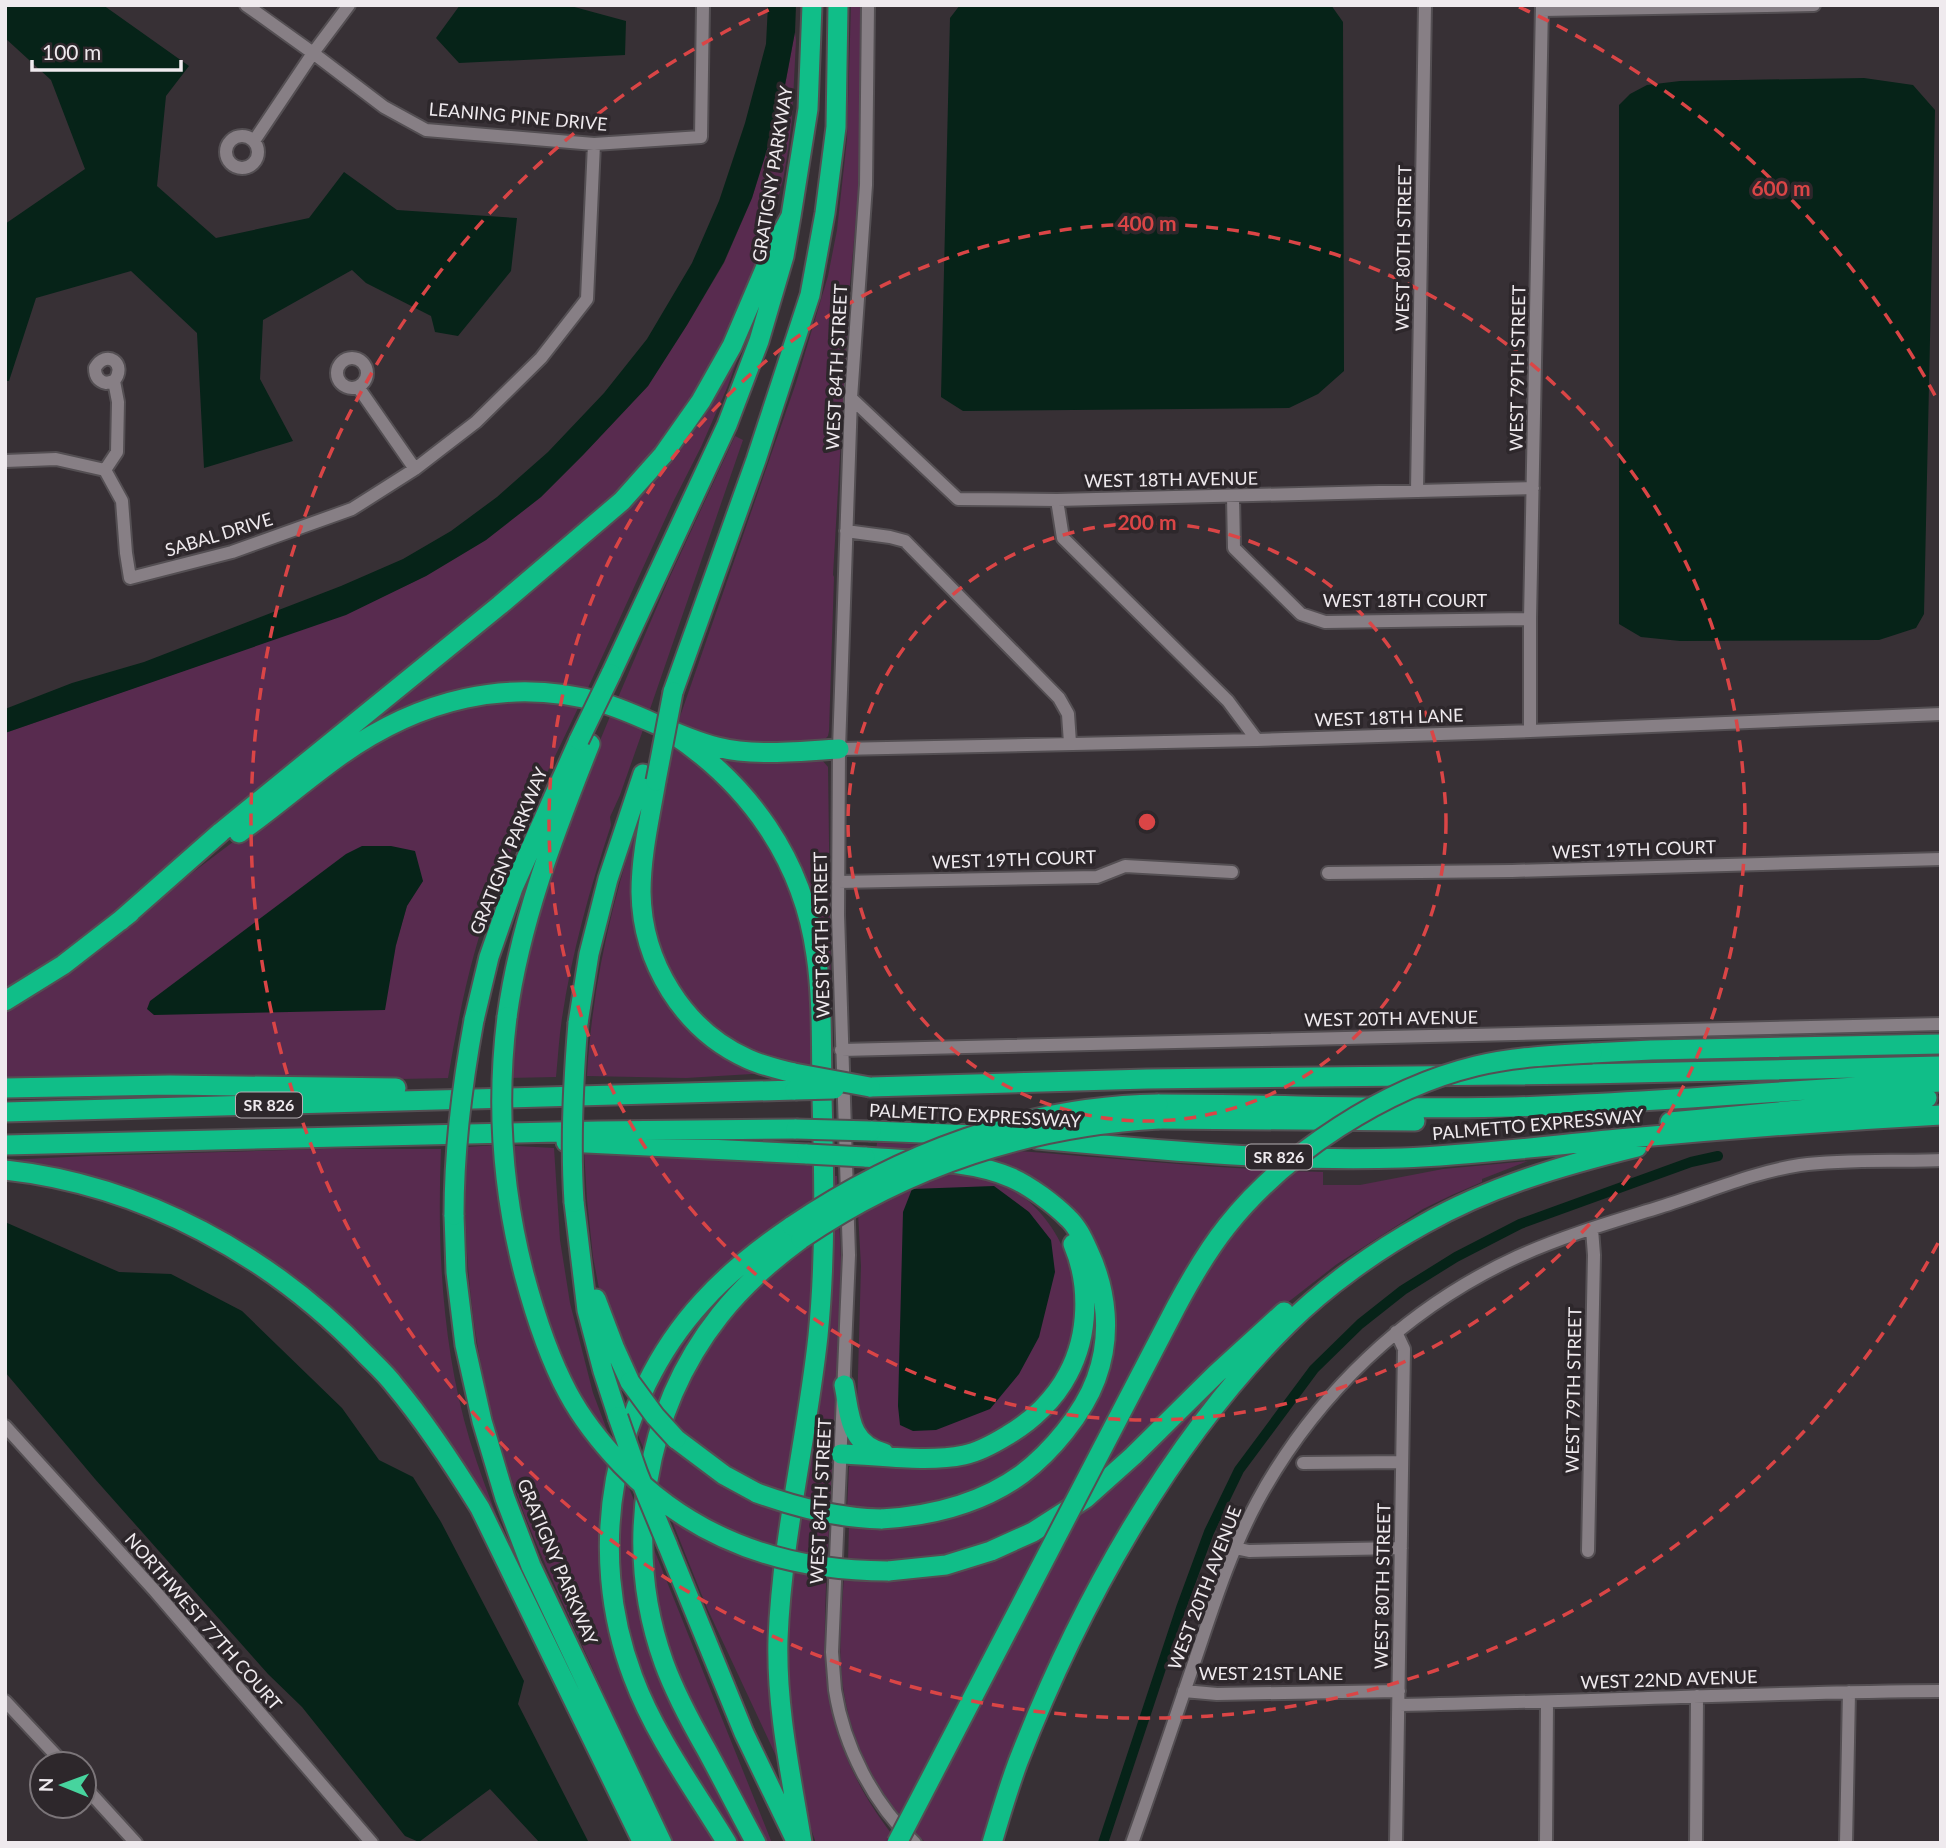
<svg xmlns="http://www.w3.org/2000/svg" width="1946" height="1848" viewBox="0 0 1946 1848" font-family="Lato,sans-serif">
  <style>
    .green { fill: #582b4f; fill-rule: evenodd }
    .water { fill: #062318 }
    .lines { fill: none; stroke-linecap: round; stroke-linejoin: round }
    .canal { stroke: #062318; stroke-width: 10 }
    .minor-casing { stroke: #544f53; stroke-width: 16 }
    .highway-casing { stroke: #544f53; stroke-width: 23 }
    .minor { stroke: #877f85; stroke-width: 12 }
    .highway { stroke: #10be88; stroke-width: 19 }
    .highway-bridge-casing { stroke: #544f53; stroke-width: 23; stroke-linecap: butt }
    .highway-bridge { stroke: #10be88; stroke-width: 19 }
    .ring { fill: none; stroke: #da4546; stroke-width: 3.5; stroke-dasharray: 12 9 }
    .labels { text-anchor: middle; stroke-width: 7; stroke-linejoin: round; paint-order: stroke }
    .shield { fill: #2d272b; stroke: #b5b0b4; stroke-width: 2 }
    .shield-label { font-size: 16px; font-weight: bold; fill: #efeaee }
    .street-label { font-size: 18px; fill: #efeaee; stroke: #2d272b }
    .centre { fill: #da4546; stroke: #2d272b; stroke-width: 3.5 }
    .ring-label { font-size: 21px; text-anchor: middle; font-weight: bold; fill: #da4546; stroke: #2d272b; stroke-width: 7; stroke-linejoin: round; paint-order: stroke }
  </style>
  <rect width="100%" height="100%" fill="#373035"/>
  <path class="green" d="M 851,5 L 860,5 L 861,164 L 850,284 L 833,575 L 834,577 L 829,731 L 828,736 L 822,742 L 737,746 L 676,728 L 796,383 L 828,276 L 837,230 L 847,139 Z
    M 795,32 L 796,40 L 792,120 L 788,151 L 783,180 L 764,248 L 720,355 L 680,421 L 618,495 L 311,751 L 63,955 L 5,993 L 5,733 L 346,614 L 426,576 L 486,540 L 541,497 L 583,455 L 648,386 L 687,325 L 724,263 L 752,198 L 782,101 Z
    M 750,325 L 727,388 L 701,447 L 673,502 L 587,690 C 549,686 508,679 470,689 L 304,776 L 597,528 Z
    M 735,436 L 743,440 L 649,712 L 617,700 L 668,581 Z
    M 529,699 L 579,706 C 551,766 520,825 496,887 C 472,949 459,1013 448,1078 L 354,1080 L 344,1077 L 5,1084 L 5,1005 L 72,964 L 349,754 L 450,708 ZM 362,846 L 423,881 L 407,905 L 396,945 Z
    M 611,714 L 644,727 L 620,795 L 610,817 L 611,825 C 590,888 572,952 562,1018 C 559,1037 558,1057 556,1077 L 508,1078 L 525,940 L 594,755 Z
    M 673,741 L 715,771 L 766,831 L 809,938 L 816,1067 L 794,1064 L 764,1056 L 743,1046 L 708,1023 L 684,1000 L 673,981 L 654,935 L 648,875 Z
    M 718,753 L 810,755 L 822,760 L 828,767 L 832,1068 L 830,1068 L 817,922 L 716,762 Z
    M 645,803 L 639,857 L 665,992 L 768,1073 L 686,1078 L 587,1076 C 592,984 614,890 645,803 Z
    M 877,1143 C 1026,1147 1174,1168 1323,1172 L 1323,1185 L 1360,1185 L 1443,1169 L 1528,1161 L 1482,1179 L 1482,1182 L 1452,1195 L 1423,1209 L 1337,1264 L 1278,1310 L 1103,1472 L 1045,1516 L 979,1547 L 929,1560 L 848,1563 L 849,1524 L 967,1507 L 1080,1417 L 1108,1288 L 1039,1186 L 876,1150 Z
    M 496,1145 L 554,1148 L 560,1240 L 570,1303 L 593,1393 L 613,1446 L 614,1631 L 722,1843 L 672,1843 L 546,1566 C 531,1532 517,1498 506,1462 C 473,1361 461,1253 467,1147 Z
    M 323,1149 L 441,1149 C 437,1246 442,1348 470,1441 C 481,1477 495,1512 509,1546 L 319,1299 L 278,1266 L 213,1224 L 211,1227 L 7,1164 L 7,1160 L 88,1156 Z
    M 584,1150 L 819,1161 L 819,1200 L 762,1239 L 639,1383 L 601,1299 L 593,1257 L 587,1200 Z
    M 954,1168 C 972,1172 992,1177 1009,1187 C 1072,1224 1094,1309 1058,1372 C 1050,1387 1037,1401 1024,1412 C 1001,1432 972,1445 942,1447 C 927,1449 899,1450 884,1445 C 878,1443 871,1439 865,1436 L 857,1411 L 861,1266 L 858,1213 Z
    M 832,1176 L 837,1176 L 841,1261 L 840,1310 L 826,1586 C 825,1615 824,1644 826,1672 C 830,1735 859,1795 899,1843 L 816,1843 L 806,1815 L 781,1655 Z
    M 819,1237 L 817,1288 L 787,1496 L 718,1463 L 669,1421 C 708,1341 747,1289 819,1237 Z
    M 748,1268 L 665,1392 L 658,1408 L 645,1452 L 636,1430 L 660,1373 L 701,1313 Z
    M 1096,1297 C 1096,1317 1097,1336 1092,1355 C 1077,1415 1022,1476 963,1496 C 951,1500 938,1501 926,1504 C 914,1506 901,1510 889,1511 C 875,1512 860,1510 847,1510 L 849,1467 L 854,1464 L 925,1464 L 1045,1410 Z
    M 1226,1374 L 1229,1378 L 1070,1622 L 1044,1672 L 1024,1719 L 999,1788 L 983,1843 L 926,1843 C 879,1801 849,1742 842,1679 C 838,1645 842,1610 844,1576 L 999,1554 Z
    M 663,1435 L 785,1510 L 778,1552 L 733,1536 L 660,1492 L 653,1475 Z
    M 622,1475 L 626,1480 L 635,1503 L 635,1574 L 747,1843 L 735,1843 L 652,1704 L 628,1636 L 616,1556 Z
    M 670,1516 L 776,1565 L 785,1775 L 707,1608 Z
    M 649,1537 L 772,1843 L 764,1843 L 706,1737 L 661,1636 Z"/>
  <path class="water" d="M 5,5 L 103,5 L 189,66 L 166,96 L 157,186 L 216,238 L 309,218 L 344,172 L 397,210 L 517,218 L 511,271 L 458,336 L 435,332 L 431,316 L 366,283 L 352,270 L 263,320 L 260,379 L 293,441 L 204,468 L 197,333 L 131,271 L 36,298 L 9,381 L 5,381 L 5,224 L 85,169 L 51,80 L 5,38 Z
    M 460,5 L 567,5 L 626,21 L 625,55 L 459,63 L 436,38 Z
    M 768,5 L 796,5 L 795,32 L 782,101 L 752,198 L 724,262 L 687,325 L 648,386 L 583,455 L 541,497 L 486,540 L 426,576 L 346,615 L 5,733 L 5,709 L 72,683 L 144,662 L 341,586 L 403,559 L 451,531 L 497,497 L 548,452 L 604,393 L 647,339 L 692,263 L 719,201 L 745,123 L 766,44 Z
    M 960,5 L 1331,5 L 1343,22 L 1344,371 L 1318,394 L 1289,408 L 963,411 L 941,397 L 950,18 Z
    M 1864,78 L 1913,85 L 1935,110 L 1924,614 L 1916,628 L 1879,640 L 1680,641 L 1641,637 L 1619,624 L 1619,105 L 1630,94 L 1647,85 L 1680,81 Z
    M 362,846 L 391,846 L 415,851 L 423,881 L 407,906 L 396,945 L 385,1010 L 154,1015 L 147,1009 L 150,1001 L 346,854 Z
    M 994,1186 L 1029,1212 L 1051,1240 L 1055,1272 L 1039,1337 L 1019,1374 L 990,1409 L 936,1430 L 913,1431 L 900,1425 L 898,1406 L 903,1212 L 912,1189 Z
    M 5,1222 L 119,1272 L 171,1274 L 242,1311 L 342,1408 L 379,1460 L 413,1477 L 441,1522 L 524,1681 L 518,1704 L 589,1843 L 540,1843 L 490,1789 L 419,1842 L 405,1836 L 302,1707 L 268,1674 L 95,1479 L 5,1372 Z"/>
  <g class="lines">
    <path class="canal" d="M 1103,1843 L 1181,1608 L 1209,1532 L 1239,1470 L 1314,1369 L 1360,1324 L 1403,1290 L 1456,1257 L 1520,1224 L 1691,1162 L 1718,1156"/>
    <defs>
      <path id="minor" d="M 246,5 L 313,53 L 384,107 L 426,130 L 594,144 L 701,137 L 703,5
        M 868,5 L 866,185 L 851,398 L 839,749 L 838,915 L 849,1255 L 832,1652 C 833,1664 834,1677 835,1690 C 844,1747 873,1803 915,1843
        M 1542,10 L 1814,5
        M226 152a16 16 0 1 1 32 0a16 16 0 1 1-32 0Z
        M 254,141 L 313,53 L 349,5
        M337 373a15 15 0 1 1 30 0a15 15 0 1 1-30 0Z
        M 358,387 L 415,469
        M 851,398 L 958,499 L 1057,500 L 1533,488
        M 5,461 L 56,459 L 105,470 L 122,501 L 126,553 L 130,578 L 232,552 L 352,509 L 415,469 L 476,422 L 541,358 L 587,299 L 594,144
        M 105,470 L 117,452 L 118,402 L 114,381 C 128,364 106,348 95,368 C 95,376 98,381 106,383 L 114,381
        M 1417,491 L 1425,5
        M 1233,496 L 1234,548 L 1301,614 L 1325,622 L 1530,619
        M 1057,500 L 1063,538 L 1228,701 L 1257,740
        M 846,531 L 890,537 L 905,541 L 1059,698 L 1068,714 L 1070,743
        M 1530,731 L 1530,619 L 1542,5
        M 839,749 L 1257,740 L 1530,731 L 1941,714
        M 1328,873 L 1512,871 L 1941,859
        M 838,882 L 1097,877 L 1125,866 L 1232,872
        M 841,1050 L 1941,1024
        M 5,1426 L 155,1591 L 372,1843
        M 1303,1463 L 1402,1462
        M 1235,1548 L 1249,1551 L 1401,1548
        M 1588,1551 L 1594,1255 L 1592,1229
        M 1184,1691 L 1217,1694 L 1399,1691
        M 5,1701 L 64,1764
        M 1399,1705 C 1579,1702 1760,1692 1941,1691
        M 84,1786 L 136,1843
        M 1132,1843 C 1154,1782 1174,1721 1195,1660 C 1213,1607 1230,1552 1257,1502 C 1315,1395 1406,1308 1517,1257 C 1563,1236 1612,1222 1660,1207 C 1706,1193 1753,1172 1800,1165 C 1846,1159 1894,1162 1941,1160
        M 1396,1843 L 1404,1349 L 1396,1332
        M 1546,1843 L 1547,1702
        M 1696,1843 L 1697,1696
        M 1846,1843 L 1849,1692"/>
      <path id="highway" d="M 611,674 L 727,425 L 759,341 L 784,256 L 791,216 L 808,109 L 812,5
        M 673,692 L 756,460 L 810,295 L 825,213 L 836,127 L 838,5
        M 670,732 C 749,784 803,860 816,955 C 823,1001 821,1049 822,1096 C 824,1176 826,1256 818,1336 C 807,1438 782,1537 778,1639 C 776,1707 791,1775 802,1843
        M 656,781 C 650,817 641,855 641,892 C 642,962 683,1030 748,1059 C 763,1066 778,1069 794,1073
        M 239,833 C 274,808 306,780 341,755 C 419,700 508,676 603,703 C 642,715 677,737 717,747 C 756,757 799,751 839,749
        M 120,921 L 221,832 L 500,605 L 622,501 L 663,455 L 701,401 L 732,346 L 773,250 L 791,216
        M 5,1001 L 63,965 L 130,913
        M 507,1017 C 520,922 554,834 590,744
        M 474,1020 L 489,957 L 513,888 L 579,740
        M 578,1023 L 589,954 L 608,879 L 643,774
        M 1592,1053 L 1651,1050 L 1941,1044
        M 870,1087 L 1147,1079 L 1586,1074 L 1941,1066
        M 5,1088 L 170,1085 L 396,1088
        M 1158,1104 C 1276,1104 1394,1110 1513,1107 C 1656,1103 1798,1089 1941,1082
        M 5,1112 L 795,1090
        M 1159,1119 L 1415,1121
        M 1670,1122 L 1927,1098
        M 871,1131 L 975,1135
        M 1037,1139 C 1158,1150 1280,1162 1402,1158 C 1474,1155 1546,1146 1618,1139 C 1726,1129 1833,1121 1941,1115
        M 566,1142 L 807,1154
        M 5,1145 L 598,1131 L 796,1129
        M 865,1157 C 912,1161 969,1159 1012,1178 C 1030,1186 1054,1204 1068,1218 C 1077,1226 1083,1239 1088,1250 C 1107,1290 1112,1336 1096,1379 C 1083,1414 1051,1452 1022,1474 C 981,1504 931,1516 881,1519
        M 5,1170 C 143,1185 272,1256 366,1355 C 376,1365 387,1375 395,1386 C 427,1424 454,1466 480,1508 L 643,1843
        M 574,1202 L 587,1310 L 603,1371 L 618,1417
        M 454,1215 L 456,1272 L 465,1345 L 482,1421 L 505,1498 L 531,1566 L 662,1843
        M 596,1299 L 615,1349 L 630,1382
        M 844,1385 C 850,1415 849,1444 884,1453
        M 676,1439 L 724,1475 L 757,1493
        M 841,1454 C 879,1455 926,1463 964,1455 C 979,1452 995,1443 1008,1435 C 1032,1421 1055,1399 1068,1374 C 1089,1335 1090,1284 1073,1244
        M 667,1544 L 744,1733 L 795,1839
        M 888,1571 L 946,1565 L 991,1551 L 1033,1532 L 1086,1498 L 1133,1456 L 1216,1374 L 1284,1312
        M 727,1843 C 694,1789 655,1736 633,1677 C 585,1551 611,1401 703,1301 C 729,1272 760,1248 792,1226
        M 756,1843 C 739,1812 723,1780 706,1749 C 690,1721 675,1693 664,1663 C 622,1547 644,1411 720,1315 C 743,1286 771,1261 801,1239
        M 992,1843 C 1000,1816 1008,1789 1018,1762 C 1078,1607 1169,1442 1288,1324 C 1326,1286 1377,1250 1424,1224 C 1491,1186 1564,1165 1637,1147"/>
    </defs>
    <use href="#minor" class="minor-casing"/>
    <use href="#highway" class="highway-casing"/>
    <use href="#minor" class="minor"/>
    <use href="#highway" class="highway"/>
    <defs>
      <path id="highway-bridge" d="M 579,740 L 611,674
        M 656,781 L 673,692
        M 507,1017 C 496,1105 502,1189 524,1274 C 535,1315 548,1356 568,1393 C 582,1419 601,1443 622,1465 C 694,1540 785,1571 888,1571
        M 794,1073 L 870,1087
        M 795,1090 L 834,1089
        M 796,1129 L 871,1131
        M 807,1154 L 865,1157
        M 574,1202 C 570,1141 573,1083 578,1023
        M 454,1215 C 454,1149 462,1085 474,1020
        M 792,1226 C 900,1153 1026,1106 1158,1104
        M 801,1239 C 908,1166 1030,1126 1159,1119
        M 630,1382 L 655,1416 L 676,1439
        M 618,1417 L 638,1474 L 667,1544
        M 757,1493 C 798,1508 838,1518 881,1519
        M 897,1843 L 1176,1307 C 1191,1279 1207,1251 1227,1226 C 1285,1153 1385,1088 1476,1066 C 1514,1057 1553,1055 1592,1053"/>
    </defs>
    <use href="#highway-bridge" class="highway-bridge-casing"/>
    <use href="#highway-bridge" class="highway-bridge"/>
  </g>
  <g class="ring">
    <circle cx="1147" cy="822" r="299"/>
    <circle cx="1147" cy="822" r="598"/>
    <path d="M1938 1243A896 896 0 1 1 775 7M1519 7A896 896 0 0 1 1938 401"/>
  </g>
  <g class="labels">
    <g class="shield">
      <rect x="236" y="1092.5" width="66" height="25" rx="5"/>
      <rect x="1246" y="1144.5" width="66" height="25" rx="5"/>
    </g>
    <g class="shield-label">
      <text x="269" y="1111">SR 826</text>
      <text x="1279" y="1163">SR 826</text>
    </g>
    <g class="street-label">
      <text transform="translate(518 117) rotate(5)" y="6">LEANING PINE DRIVE</text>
      <text transform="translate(773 174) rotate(-81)" y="6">GRATIGNY PARKWAY</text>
      <text transform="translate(1404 248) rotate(-89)" y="6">WEST 80TH STREET</text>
      <text transform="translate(837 367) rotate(-87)" y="6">WEST 84TH STREET</text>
      <text transform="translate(1518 368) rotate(-89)" y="6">WEST 79TH STREET</text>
      <text transform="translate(1171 480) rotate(-1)" y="6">WEST 18TH AVENUE</text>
      <text transform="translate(219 535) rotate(-17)" y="6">SABAL DRIVE</text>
      <text x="1405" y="607">WEST 18TH COURT</text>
      <text transform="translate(1389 718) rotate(-2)" y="6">WEST 18TH LANE</text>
      <text transform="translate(1634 850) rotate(-2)" y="6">WEST 19TH COURT</text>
      <text transform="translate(509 851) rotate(-68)" y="6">GRATIGNY PARKWAY</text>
      <text transform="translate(1014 860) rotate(-2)" y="6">WEST 19TH COURT</text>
      <text transform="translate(822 935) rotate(-91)" y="6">WEST 84TH STREET</text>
      <text transform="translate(1391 1019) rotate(-1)" y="6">WEST 20TH AVENUE</text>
      <text transform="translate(975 1116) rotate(3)" y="6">PALMETTO EXPRESSWAY</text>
      <text transform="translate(1538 1125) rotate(-5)" y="6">PALMETTO EXPRESSWAY</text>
      <text transform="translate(1574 1390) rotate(-89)" y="6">WEST 79TH STREET</text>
      <text transform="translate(821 1501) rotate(-87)" y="6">WEST 84TH STREET</text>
      <text transform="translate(557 1562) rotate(67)" y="6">GRATIGNY PARKWAY</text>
      <text transform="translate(1383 1586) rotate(-89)" y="6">WEST 80TH STREET</text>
      <text transform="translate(1205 1588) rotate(-69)" y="6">WEST 20TH AVENUE</text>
      <text transform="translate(203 1622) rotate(49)" y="6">NORTHWEST 77TH COURT</text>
      <text x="1271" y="1680">WEST 21ST LANE</text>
      <text transform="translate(1669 1680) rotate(-2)" y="6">WEST 22ND AVENUE</text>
    </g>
  </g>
  <circle cx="1147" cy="822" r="10" class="centre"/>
  <g class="ring-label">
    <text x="1781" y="196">600 m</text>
    <text x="1147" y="231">400 m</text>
    <text x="1147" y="530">200 m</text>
  </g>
  <rect width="1946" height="1848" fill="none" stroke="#efeaee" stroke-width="14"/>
  <g transform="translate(63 1785) rotate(271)"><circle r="33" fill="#2d272b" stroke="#7b7579" stroke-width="2"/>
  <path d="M0-5L12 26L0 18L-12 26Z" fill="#47d49e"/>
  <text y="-10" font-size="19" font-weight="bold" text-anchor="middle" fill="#efeaee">N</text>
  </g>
  <path d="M32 60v10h149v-10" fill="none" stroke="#efeaee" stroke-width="3.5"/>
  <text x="42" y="60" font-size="21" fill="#efeaee" stroke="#2d272b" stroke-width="5" paint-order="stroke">100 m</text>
</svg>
